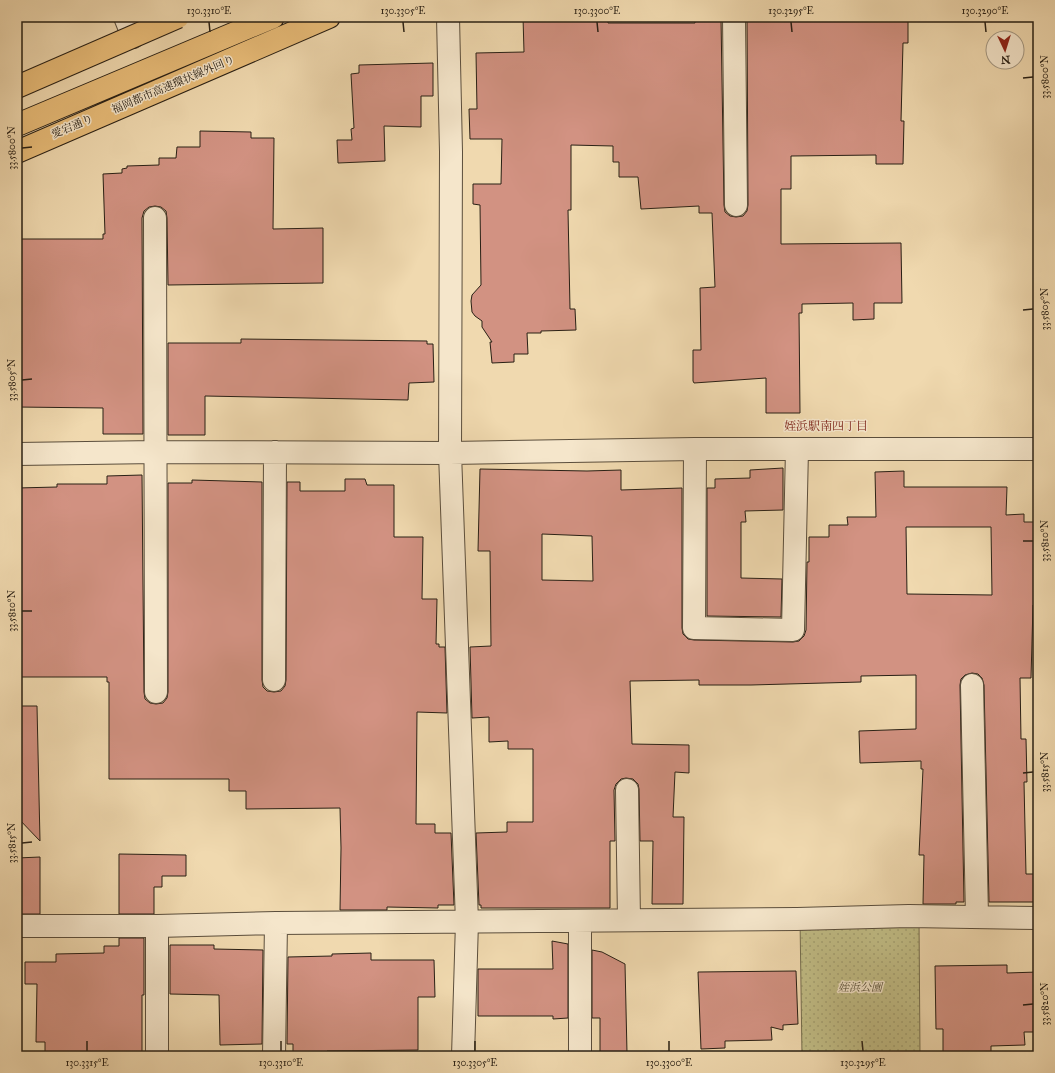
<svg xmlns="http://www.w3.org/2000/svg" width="1055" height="1073" viewBox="0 0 1055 1073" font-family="'IM FELL Great Primer','Noto Serif JP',serif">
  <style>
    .park { fill: url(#park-dots); stroke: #756e4e }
    .building { fill: #d29282; stroke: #292015; fill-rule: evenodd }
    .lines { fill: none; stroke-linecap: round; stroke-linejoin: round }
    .minor-casing { stroke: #5b4e3c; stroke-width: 24 }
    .highway-casing { stroke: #292015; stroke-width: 24 }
    .minor { stroke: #f5e6cb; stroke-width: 22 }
    .highway { stroke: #e8bc78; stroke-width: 22 }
    .highway-bridge-casing { stroke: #292015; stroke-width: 24; stroke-linecap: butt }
    .highway-bridge { stroke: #e8bc78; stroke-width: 22 }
    .ticks { fill: none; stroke: #292015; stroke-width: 1.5 }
    .labels { text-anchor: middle; stroke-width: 3; stroke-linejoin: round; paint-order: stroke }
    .street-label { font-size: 11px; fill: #292015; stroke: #f5e6cb }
    .park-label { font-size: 11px; font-style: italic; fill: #574f37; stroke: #f5e6cb }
    .neighbourhood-label { font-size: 12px; fill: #7a1f14; stroke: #f5e6cb }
    .neatline { fill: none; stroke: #292015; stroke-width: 1.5 }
    .ticks-label { font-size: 10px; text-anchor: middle; fill: #292015 }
  </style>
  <defs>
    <pattern id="park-dots" width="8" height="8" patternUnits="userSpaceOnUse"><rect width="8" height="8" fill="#c1bd86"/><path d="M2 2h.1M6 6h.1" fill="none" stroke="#a6a273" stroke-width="1.8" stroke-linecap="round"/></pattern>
  </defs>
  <rect width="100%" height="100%" fill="#f0d9af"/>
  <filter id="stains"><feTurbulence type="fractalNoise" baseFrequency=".005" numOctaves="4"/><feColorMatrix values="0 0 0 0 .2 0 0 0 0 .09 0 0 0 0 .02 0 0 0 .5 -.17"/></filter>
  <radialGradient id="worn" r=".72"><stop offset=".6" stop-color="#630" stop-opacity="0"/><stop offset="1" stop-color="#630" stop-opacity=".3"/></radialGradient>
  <path class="park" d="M 919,917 L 920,1056 L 802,1056 L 800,918 Z"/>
  <path class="building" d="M 523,17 L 608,17 L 608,23 L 695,23 L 695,20 L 721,18 L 724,205 L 725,212 L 730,216 L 736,217 L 743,216 L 747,211 L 748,205 L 747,20 L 765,20 L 765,17 L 908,17 L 908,43 L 903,43 L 901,121 L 904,121 L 903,164 L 876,164 L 876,155 L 791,156 L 791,189 L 781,189 L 781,244 L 901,243 L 902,303 L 874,303 L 874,319 L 853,320 L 853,303 L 802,304 L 802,313 L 799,313 L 800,413 L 766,413 L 766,378 L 694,383 L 693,381 L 693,350 L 701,350 L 700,288 L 715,287 L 712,213 L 699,213 L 699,206 L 641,209 L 638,177 L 619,177 L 619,162 L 613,162 L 613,146 L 571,145 L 571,210 L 568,210 L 570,309 L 575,309 L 576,330 L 541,331 L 541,333 L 527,333 L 528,354 L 514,354 L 514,362 L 492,363 L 490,342 L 492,342 L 482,327 L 482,321 L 475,316 L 472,312 L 471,301 L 472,295 L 481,285 L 480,205 L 473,204 L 473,184 L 501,184 L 502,139 L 470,139 L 469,109 L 477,109 L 476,53 L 524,52 Z
    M 433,63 L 433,96 L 421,96 L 421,127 L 384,126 L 385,161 L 338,163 L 337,140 L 352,140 L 351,129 L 354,128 L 351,74 L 359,73 L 359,65 Z
    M 200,131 L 251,132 L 251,138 L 274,138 L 273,229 L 323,228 L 323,283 L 168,285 L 167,218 L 166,211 L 161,207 L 155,206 L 149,207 L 144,211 L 142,218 L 143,434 L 103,434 L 103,408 L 17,407 L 17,239 L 103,239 L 103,234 L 105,234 L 103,174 L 122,173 L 122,169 L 127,168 L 127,166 L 159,165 L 159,158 L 176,158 L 177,147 L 200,147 Z
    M 241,339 L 427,341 L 427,344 L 433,344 L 434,382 L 409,383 L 408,400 L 205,396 L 205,435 L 168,435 L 168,343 L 241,343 Z
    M 783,468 L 783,510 L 745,511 L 746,522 L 741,522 L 741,578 L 782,579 L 781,617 L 707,616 L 707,488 L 715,488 L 715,479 L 750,478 L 750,470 Z
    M 480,469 L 587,471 L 621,470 L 621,490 L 682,488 L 682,628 L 683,634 L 688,639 L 694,640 L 793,642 L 799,641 L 804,636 L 806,630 L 807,562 L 809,562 L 809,537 L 829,537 L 829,525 L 848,525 L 847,517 L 876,517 L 875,472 L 904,471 L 904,487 L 1007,487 L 1006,515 L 1024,514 L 1024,522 L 1038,522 L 1038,605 L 1033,605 L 1031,678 L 1020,678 L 1021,739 L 1026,739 L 1027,782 L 1024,782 L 1026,874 L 1038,874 L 1038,902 L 989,902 L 984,685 L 982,678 L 978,674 L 972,673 L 965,675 L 961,679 L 960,685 L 964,902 L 956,902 L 956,904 L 923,904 L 924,855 L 919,855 L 923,769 L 921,769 L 921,761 L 860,763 L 859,731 L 916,729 L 916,675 L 861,676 L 861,682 L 751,685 L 699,685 L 699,680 L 630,681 L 632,744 L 689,745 L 689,773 L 675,772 L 673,817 L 684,817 L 683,904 L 652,904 L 653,841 L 640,841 L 639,789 L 638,784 L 633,779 L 626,778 L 621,779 L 616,784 L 614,790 L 615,841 L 610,841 L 610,908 L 481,908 L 481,905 L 479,905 L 476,833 L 507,832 L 507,822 L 533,822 L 533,749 L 508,749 L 508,741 L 489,742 L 489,717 L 472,718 L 470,647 L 491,646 L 490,551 L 478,551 ZM 906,527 L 991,527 L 992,595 L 907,594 ZM 542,534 L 592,536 L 593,581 L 542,580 Z
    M 142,475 L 144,692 L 145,699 L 150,703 L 156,704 L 163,703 L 167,698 L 168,692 L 168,483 L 192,483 L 192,480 L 262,482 L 262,680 L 263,687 L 267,691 L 274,692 L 281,691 L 285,686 L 286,680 L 287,482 L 300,482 L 300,491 L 345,491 L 345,479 L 365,479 L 367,485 L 394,485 L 394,537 L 423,537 L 422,599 L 437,599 L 436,644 L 439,644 L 439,647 L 445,647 L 447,713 L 417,712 L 416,824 L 435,824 L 435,833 L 451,833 L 454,905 L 438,905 L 438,908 L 387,907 L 387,910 L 340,910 L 341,848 L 340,808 L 246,809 L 246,791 L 229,791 L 229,779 L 109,779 L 109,682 L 107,682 L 107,677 L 17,677 L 17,488 L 57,487 L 57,484 L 107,484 L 107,476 Z
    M 17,706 L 37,706 L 40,841 L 17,817 Z
    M 119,854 L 186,855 L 186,876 L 162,876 L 162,887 L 154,887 L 154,914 L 119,914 Z
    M 40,857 L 40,914 L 17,914 L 17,858 Z
    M 119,938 L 144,938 L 144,995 L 142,995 L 142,1056 L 45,1056 L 45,1042 L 36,1042 L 37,984 L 25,984 L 25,962 L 56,962 L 56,954 L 104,953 L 104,946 L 119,946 Z
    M 552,941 L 568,944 L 568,1018 L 553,1019 L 553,1016 L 478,1016 L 478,969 L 553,969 Z
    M 170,945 L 214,945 L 214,949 L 263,950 L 262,1044 L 220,1045 L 219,995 L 170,994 Z
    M 592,950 L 602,952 L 625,964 L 627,1053 L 600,1053 L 600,1018 L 592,1018 Z
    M 371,953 L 371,960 L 434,960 L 435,997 L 418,997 L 418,1050 L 327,1051 L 327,1056 L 293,1056 L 293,1044 L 287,1044 L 288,957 L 332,956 L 332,954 Z
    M 1007,965 L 1007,973 L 1038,972 L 1038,1032 L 1024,1032 L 1025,1045 L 991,1046 L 991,1056 L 943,1056 L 943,1029 L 936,1029 L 935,966 Z
    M 796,971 L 798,1024 L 783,1025 L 783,1030 L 771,1027 L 772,1040 L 725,1041 L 725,1048 L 701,1049 L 698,972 Z"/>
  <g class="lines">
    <defs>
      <path id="minor" d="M 125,17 L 133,37
        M 448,17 L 451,152 L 450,453 L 467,922 L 463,1056
        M 734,17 L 736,205
        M 155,218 L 156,692
        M 695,449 L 694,628 L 793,630 L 797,449
        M 17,454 L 156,452 L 450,453 L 695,449 L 1038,449
        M 274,680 L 275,452
        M 972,685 L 977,916
        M 627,790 L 629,920
        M 580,921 L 580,1056
        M 17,926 L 157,926 L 276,923 L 797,919 L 909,916 L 1038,918
        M 157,926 L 157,1056
        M 274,1056 L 276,923"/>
      <path id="highway" d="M 17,125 L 273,17
        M 17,152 L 329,17"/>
    </defs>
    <use href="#minor" class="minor-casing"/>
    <use href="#highway" class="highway-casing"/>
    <use href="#minor" class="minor"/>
    <use href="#highway" class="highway"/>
    <defs>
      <path id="highway-bridge" d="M 17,87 L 178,17"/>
    </defs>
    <use href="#highway-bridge" class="highway-bridge-casing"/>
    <use href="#highway-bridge" class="highway-bridge"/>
  </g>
  <path class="ticks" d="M 209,22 L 210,32M 403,22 L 404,32M 597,22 L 598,32M 791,22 L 792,32M 985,22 L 986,32M 1023,78 L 1033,77M 22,148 L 32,147M 1023,310 L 1033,309M 22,380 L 32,379M 1023,541 L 1033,541M 22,611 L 32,611M 1023,773 L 1033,772M 22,843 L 32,842M 1023,1005 L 1033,1004M 87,1041 L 87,1051M 281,1041 L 281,1051M 475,1041 L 475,1051M 669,1041 L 669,1051M 862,1041 L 863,1051"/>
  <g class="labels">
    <g class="street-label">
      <text transform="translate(173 84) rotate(-23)" y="4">福岡都市高速環状線外回り</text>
      <text transform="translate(72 126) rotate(-23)" y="4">愛宕通り</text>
    </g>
    <g class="park-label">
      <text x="860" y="991">姪浜公園</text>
    </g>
    <g class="neighbourhood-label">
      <text x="826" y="430">姪浜駅南四丁目</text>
    </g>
  </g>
  <rect width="1055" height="1073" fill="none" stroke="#f0d9af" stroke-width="44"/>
  <g transform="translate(1005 50) rotate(176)"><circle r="19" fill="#f5e6cb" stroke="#a39782"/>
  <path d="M0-3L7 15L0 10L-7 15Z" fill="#8f2418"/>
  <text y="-6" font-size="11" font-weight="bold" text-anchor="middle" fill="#292015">N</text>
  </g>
  <rect x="22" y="22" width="1011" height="1029" class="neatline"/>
  <g class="ticks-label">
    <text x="209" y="14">130.3310°E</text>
    <text x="403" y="14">130.3305°E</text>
    <text x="597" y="14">130.3300°E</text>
    <text x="791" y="14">130.3295°E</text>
    <text x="985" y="14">130.3290°E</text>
    <text transform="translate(1044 77) rotate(-90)" y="4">33.5800°N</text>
    <text transform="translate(11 148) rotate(-90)" y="4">33.5800°N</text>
    <text transform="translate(1044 309) rotate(-90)" y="4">33.5805°N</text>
    <text transform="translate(11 380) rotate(-90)" y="4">33.5805°N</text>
    <text transform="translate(1044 541) rotate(-90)" y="4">33.5810°N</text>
    <text transform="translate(11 611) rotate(-90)" y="4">33.5810°N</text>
    <text transform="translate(1044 772) rotate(-90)" y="4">33.5815°N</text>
    <text transform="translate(11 843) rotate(-90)" y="4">33.5815°N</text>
    <text transform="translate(1044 1004) rotate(-90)" y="4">33.5820°N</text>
    <text x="87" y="1066">130.3315°E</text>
    <text x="281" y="1066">130.3310°E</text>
    <text x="475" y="1066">130.3305°E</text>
    <text x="669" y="1066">130.3300°E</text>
    <text x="863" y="1066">130.3295°E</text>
  </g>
  <rect width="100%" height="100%" filter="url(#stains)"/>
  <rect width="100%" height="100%" fill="url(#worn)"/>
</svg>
